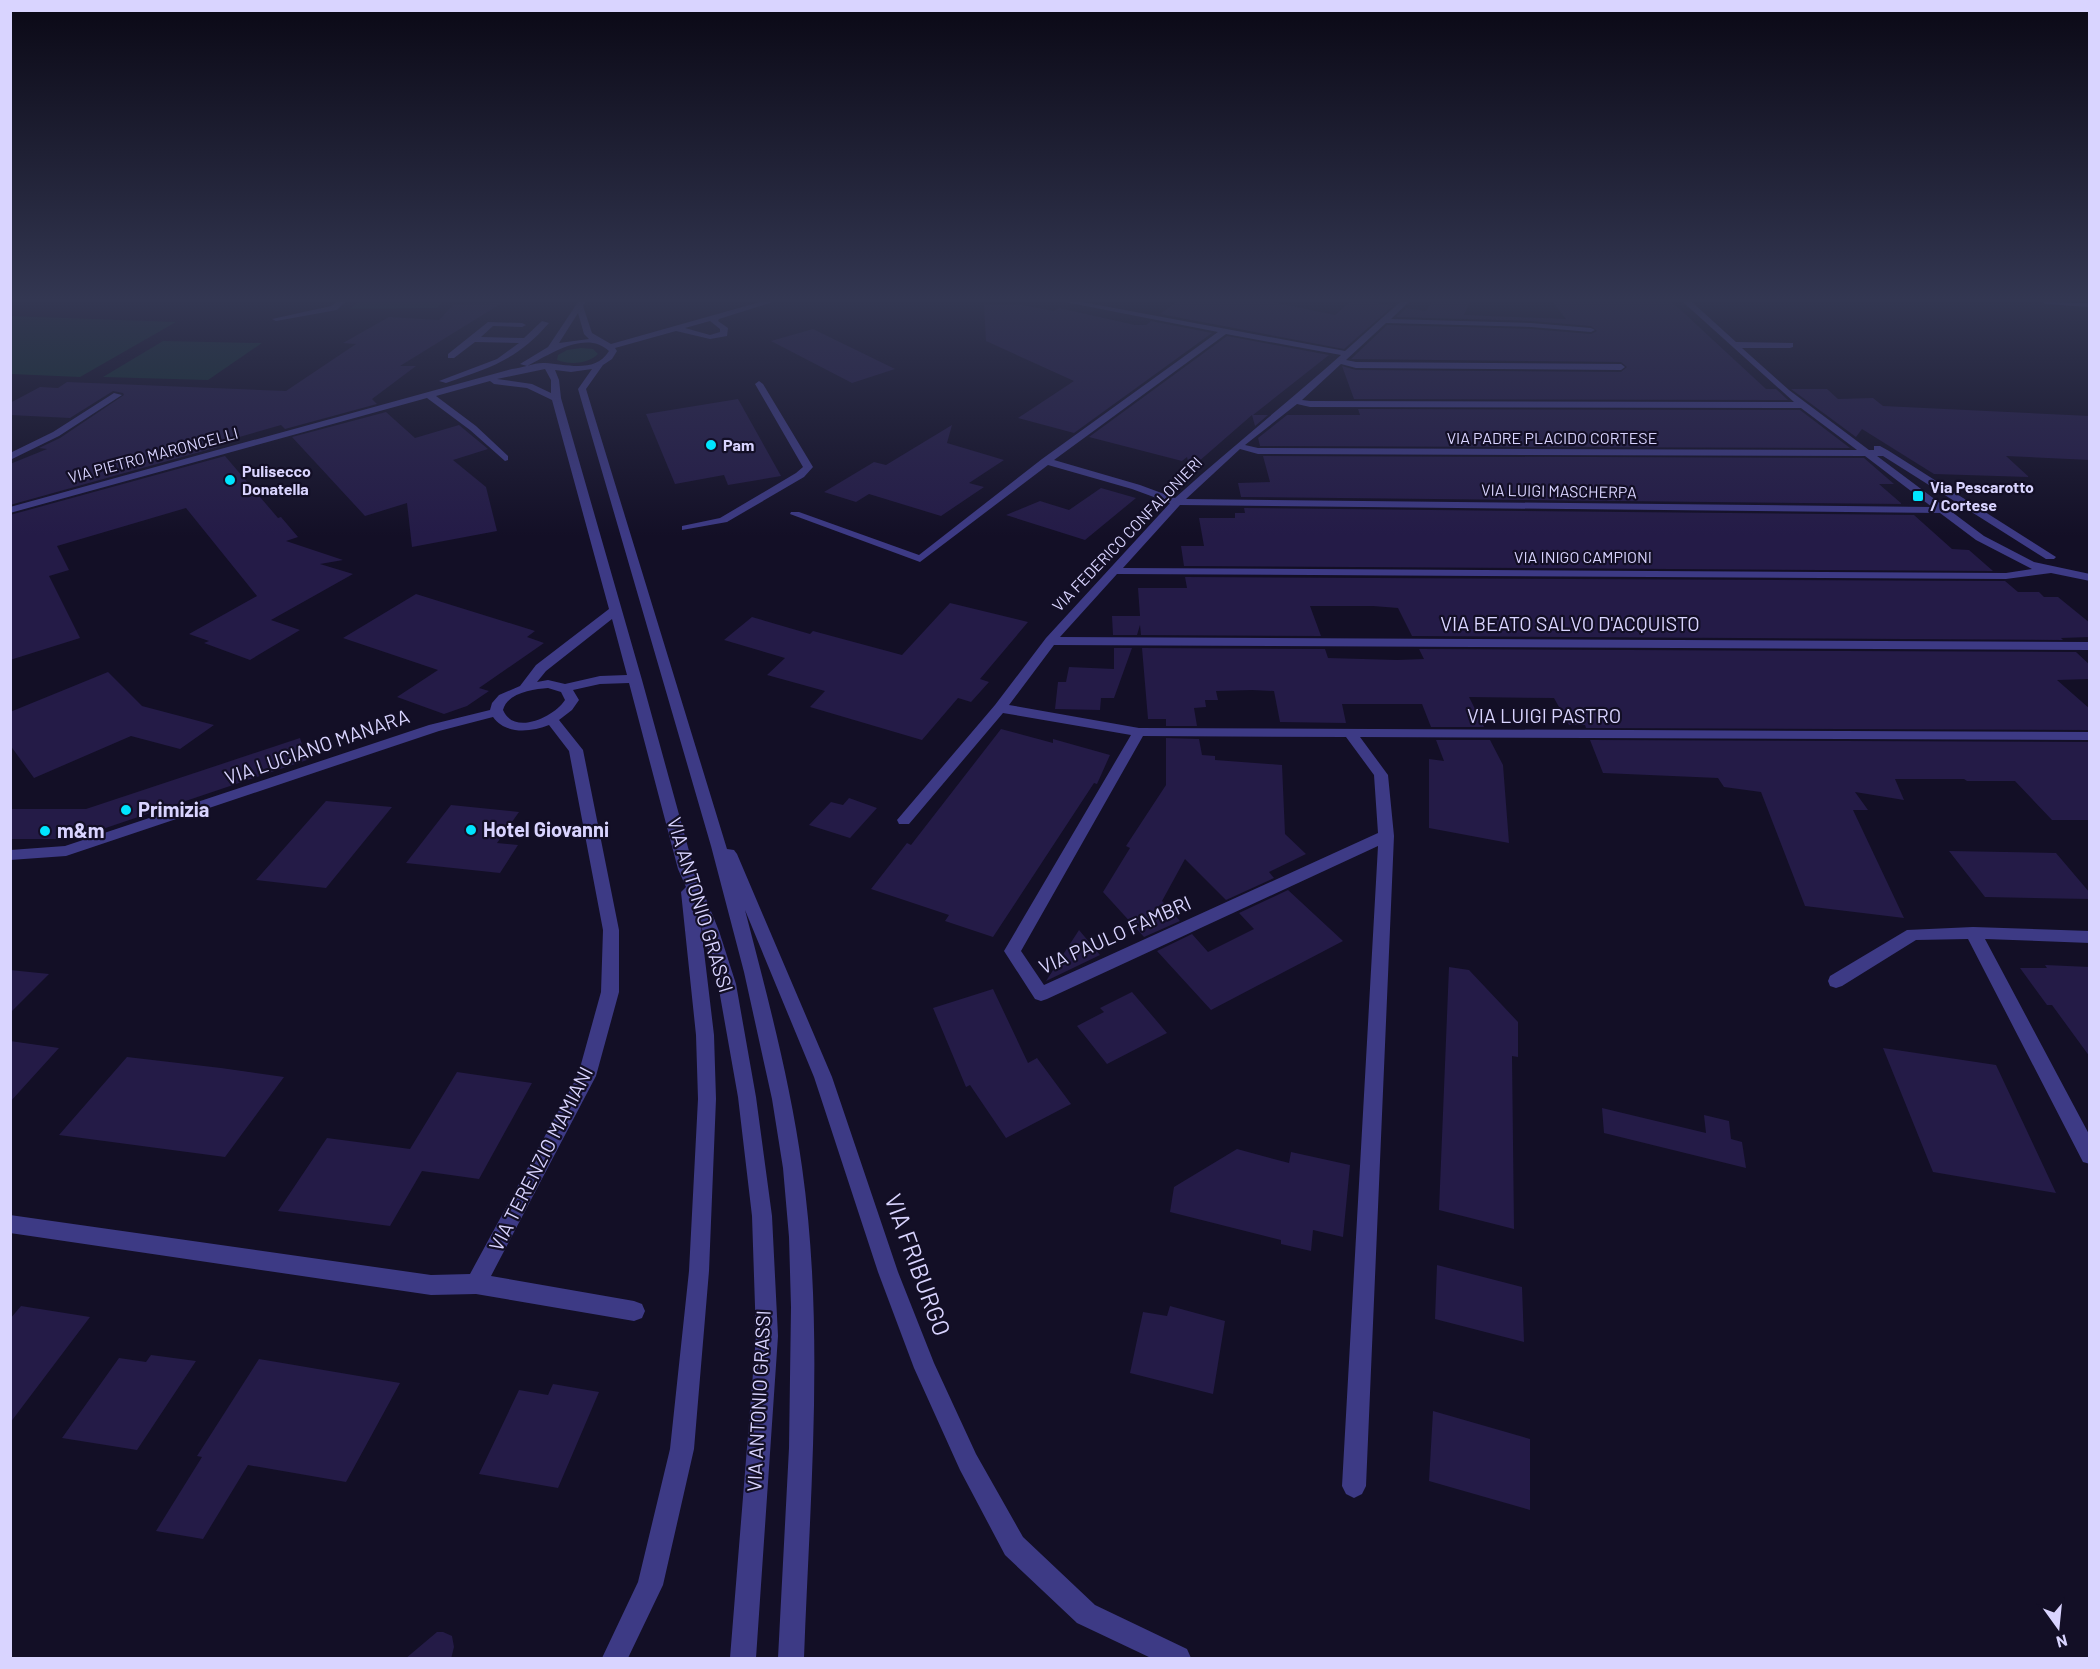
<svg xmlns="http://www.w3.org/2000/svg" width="2100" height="1669" viewBox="0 0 2100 1669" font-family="Barlow,sans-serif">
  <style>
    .green { fill: #12302f }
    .building { fill: #241b47 }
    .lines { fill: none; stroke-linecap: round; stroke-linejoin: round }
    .minor { fill: #3d3a85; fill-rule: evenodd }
    .poi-dot { fill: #00e5ff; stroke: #130f26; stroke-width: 2 }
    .labels { text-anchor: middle; stroke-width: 4.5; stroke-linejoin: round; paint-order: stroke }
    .far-street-label { font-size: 16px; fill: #d9d4ff; stroke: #130f26 }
    .far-poi-label { font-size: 16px; font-weight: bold; fill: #d9d4ff; stroke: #130f26; text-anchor: start }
    .street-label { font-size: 20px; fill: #d9d4ff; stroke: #130f26 }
    .poi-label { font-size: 20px; font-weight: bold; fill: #d9d4ff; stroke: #130f26; text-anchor: start }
    .near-street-label { font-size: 24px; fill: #d9d4ff; stroke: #130f26 }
  </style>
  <rect width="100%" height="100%" fill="#130f26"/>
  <path class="green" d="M 358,302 L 443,302 L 437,308 L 350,309 Z
    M 11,316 L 176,322 L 80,377 L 11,374 Z
    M 163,341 L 262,343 L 208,380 L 103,377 Z
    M 581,348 L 593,349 L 598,354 C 588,364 570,365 557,360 L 558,355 L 567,350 Z"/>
  <path class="building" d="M 1176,302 L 1272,302 L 1335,315 L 1350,302 L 1372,302 L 1393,306 L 1344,349 L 1160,314 Z
    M 1432,302 L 1470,302 L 1464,315 L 1566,319 L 1553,302 L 1672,302 L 1766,389 L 1776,389 L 1788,400 L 1354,399 L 1342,366 L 1356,370 L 1621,372 L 1627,367 L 1621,362 L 1351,359 L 1387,325 L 1531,329 L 1591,334 L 1597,331 L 1591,326 L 1531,321 L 1396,317 L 1406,308 L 1426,311 Z
    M 502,303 L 400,366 L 416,366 L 372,399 L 377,404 L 285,429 L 281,425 L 215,444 L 218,447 L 10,505 L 10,464 L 47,449 L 39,448 L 60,438 L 124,395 L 123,393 L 113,391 L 70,418 L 10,415 L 10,403 L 40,387 L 58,388 L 67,382 L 286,391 L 356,344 L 343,343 L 389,317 L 439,320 L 454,304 Z
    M 1016,304 L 1054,311 L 1059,308 L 1135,325 L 1146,325 L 1151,321 L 1212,333 L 1074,433 L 1018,418 L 1074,381 L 986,341 L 984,305 Z
    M 813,329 L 895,369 L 852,383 L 771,341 Z
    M 1227,336 L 1329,355 L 1253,415 L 1268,415 L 1255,426 L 1252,415 L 1190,469 L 1187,457 L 1182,461 L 1089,437 Z
    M 1791,389 L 1827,389 L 1838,399 L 1873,398 L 1883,406 L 2090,416 L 2090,460 L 2006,456 L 2029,477 L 1934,474 L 1862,429 L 1856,437 Z
    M 738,399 L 781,476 L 728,485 L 724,475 L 675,484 L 646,414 Z
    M 1358,409 L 1800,410 L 1850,448 L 1260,446 L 1258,438 L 1287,415 L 1360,415 Z
    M 386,412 L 415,438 L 459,425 L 488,449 L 453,460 L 486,487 L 497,531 L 412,547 L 407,503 L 365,516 L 292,437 Z
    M 952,425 L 947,443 L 1004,460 L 969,483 L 984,487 L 941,516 L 869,494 L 856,502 L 824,492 L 874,462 L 886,465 Z
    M 225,456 L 278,518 L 281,517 L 298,537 L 286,541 L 343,560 L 320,564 L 353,574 L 271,620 L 300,630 L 250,660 L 204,643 L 209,641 L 189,634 L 257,596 L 186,508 L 57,546 L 69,570 L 49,576 L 80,638 L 10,660 L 10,515 Z
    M 1263,456 L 1864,458 L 1894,484 L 1879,484 L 1902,504 L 1241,497 L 1238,483 L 1270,482 Z
    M 1101,488 L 1136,498 L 1085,540 L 1006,515 L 1040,501 L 1069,510 Z
    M 1244,508 L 1914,515 L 1952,549 L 1969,550 L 1993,571 L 1184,566 L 1181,546 L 1204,546 L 1199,518 L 1235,518 L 1235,513 L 1245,513 Z
    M 1185,577 L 2005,581 L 2018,592 L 2039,592 L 2044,597 L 2058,597 L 2090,623 L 2090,637 L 2061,638 L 2063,640 L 1412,636 L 1398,608 L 1373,606 L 1310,606 L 1321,636 L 1141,635 L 1140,625 L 1137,635 L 1113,635 L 1112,616 L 1140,616 L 1138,588 L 1187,588 Z
    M 416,594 L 535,631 L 527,637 L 544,643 L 479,688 L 489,691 L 467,706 L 444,714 L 397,697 L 438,670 L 343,638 Z
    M 950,603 L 1028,622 L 980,679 L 989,682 L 971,702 L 958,698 L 922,740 L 810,707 L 825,691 L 767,675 L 785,658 L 724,640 L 752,617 L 810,634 L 813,631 L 902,655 Z
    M 1114,648 L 1132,648 L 1114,698 L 1101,698 L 1100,710 L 1055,709 L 1058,682 L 1066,682 L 1069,667 L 1114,669 Z
    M 1142,648 L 1325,649 L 1328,658 L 1397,660 L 1424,659 L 1419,649 L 2076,652 L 2090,665 L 2090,679 L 2057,680 L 2090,709 L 2090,730 L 1586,728 L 1585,725 L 1569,725 L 1554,698 L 1469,697 L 1484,727 L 1431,727 L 1422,704 L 1342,704 L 1346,723 L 1280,722 L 1274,691 L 1252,690 L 1216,691 L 1218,700 L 1205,700 L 1206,707 L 1194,708 L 1197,726 L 1166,726 L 1166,719 L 1148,719 Z
    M 108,672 L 142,706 L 214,725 L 180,749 L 131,736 L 34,778 L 10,745 L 10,712 Z
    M 1001,729 L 1053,743 L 1053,739 L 1110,755 L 1097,784 L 1094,783 L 993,937 L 945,921 L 949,915 L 871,889 L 907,843 L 911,845 Z
    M 300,738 L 307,760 L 73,839 L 10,839 L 10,809 L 86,809 Z
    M 1166,738 L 1199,739 L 1202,755 L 1215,756 L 1215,760 L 1282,765 L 1285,834 L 1306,854 L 1269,872 L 1274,878 L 1226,900 L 1185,859 L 1162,901 L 1180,921 L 1144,937 L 1103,892 L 1130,848 L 1126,846 L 1166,785 Z
    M 1436,740 L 1490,740 L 1503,765 L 1509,843 L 1429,828 L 1429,759 L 1444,761 Z
    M 1590,740 L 2090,742 L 2090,820 L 2052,820 L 2015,781 L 1967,781 L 1964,779 L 1895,779 L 1904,800 L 1855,792 L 1868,810 L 1853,810 L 1904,918 L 1805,906 L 1761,792 L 1724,787 L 1718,778 L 1603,773 Z
    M 849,798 L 877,808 L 850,838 L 809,825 L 831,802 L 843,805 Z
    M 326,801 L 392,807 L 326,888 L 256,880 Z
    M 451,805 L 519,812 L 497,843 L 518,845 L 500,873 L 406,863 Z
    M 1949,851 L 2056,853 L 2090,893 L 2090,899 L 1985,897 Z
    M 1288,890 L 1343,941 L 1211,1010 L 1157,951 L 1192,934 L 1208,952 L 1254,929 L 1239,913 Z
    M 1079,930 L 1100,955 L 1046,981 Z
    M 2045,965 L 2090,967 L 2090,1057 L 2052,1005 L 2047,1005 L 2020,968 L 2047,968 Z
    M 1449,967 L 1469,970 L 1518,1022 L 1518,1057 L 1512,1056 L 1514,1229 L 1439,1210 Z
    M 10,970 L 49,974 L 10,1013 Z
    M 993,989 L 1028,1063 L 1037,1058 L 1071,1104 L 1006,1138 L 970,1085 L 966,1087 L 933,1008 Z
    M 1132,992 L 1167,1033 L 1107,1064 L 1077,1026 L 1104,1012 L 1100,1008 Z
    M 10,1041 L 59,1048 L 10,1102 Z
    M 1883,1048 L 1996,1065 L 2056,1193 L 1933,1172 Z
    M 127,1057 L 221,1068 L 284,1077 L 225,1157 L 59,1135 Z
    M 457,1072 L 532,1083 L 479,1179 L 422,1171 L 390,1226 L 278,1211 L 327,1138 L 410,1149 Z
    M 1602,1108 L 1706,1133 L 1704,1115 L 1729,1121 L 1731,1139 L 1742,1142 L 1746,1168 L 1604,1133 Z
    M 1237,1149 L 1289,1163 L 1291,1152 L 1350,1165 L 1343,1237 L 1313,1230 L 1311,1251 L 1281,1244 L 1281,1240 L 1170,1212 L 1174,1187 Z
    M 1437,1265 L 1522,1287 L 1524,1342 L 1435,1319 Z
    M 21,1306 L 90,1317 L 10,1423 L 10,1319 Z
    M 1170,1306 L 1225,1321 L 1213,1394 L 1130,1373 L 1143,1312 L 1167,1316 Z
    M 151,1355 L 196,1361 L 137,1450 L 62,1438 L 119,1358 L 146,1362 Z
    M 259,1359 L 400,1383 L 346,1482 L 248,1465 L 203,1539 L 156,1531 L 202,1457 L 197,1456 Z
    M 553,1384 L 599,1392 L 558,1488 L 479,1474 L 519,1390 L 548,1395 Z
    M 1433,1411 L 1530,1439 L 1530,1510 L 1429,1481 Z
    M 437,1632 L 443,1632 L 452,1636 L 454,1647 L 451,1659 L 405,1659 Z"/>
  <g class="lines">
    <path class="minor" d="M 336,302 L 345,302 L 337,310 L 276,321 L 272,319 L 331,306 Z
      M 578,302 L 586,302 L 583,306 L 592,333 L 611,344 L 760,302 L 773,302 L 719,319 L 718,321 L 728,328 L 727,336 L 710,339 L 676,331 L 615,348 L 617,351 L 612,359 L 603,365 L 586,389 L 727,849 L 734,850 L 737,854 L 832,1077 L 898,1272 L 934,1363 L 976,1454 L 1023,1537 L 1095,1605 L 1187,1649 L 1191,1658 L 1151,1658 L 1077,1623 L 1005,1555 L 960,1470 L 914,1368 L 878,1272 L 814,1077 L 745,910 C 767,995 790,1080 802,1167 C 825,1329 810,1495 804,1658 L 778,1658 L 789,1448 L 791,1307 L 789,1237 L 783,1168 L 772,1099 L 744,972 L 711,846 L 578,389 L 592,369 L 571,372 L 555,370 L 559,380 L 561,398 L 642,680 L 694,869 L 719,931 L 736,984 L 756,1097 L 772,1216 L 778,1336 L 756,1658 L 730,1658 L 756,1336 L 752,1216 L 738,1097 L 718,984 L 701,926 L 714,1035 L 716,1099 L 709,1271 L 694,1449 L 663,1585 L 628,1658 L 602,1658 L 638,1582 L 670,1449 L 689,1271 L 698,1099 L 696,1035 L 681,892 L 686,887 L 678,869 L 629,683 L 600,684 L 573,690 L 579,700 L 572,710 L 559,720 L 583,750 L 619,930 L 619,992 L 596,1076 L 491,1276 L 634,1301 L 642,1304 L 645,1311 L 642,1318 L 634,1321 L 476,1294 L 431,1295 L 10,1233 L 10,1215 L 431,1275 L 470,1274 L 578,1075 L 601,992 L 603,930 L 569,751 L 549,725 C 531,732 506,735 493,717 L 439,731 L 66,856 L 10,860 L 10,850 L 65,846 L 429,725 L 490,710 L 492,703 L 499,695 L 520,686 L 536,665 L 609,609 L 552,400 L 527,388 L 494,384 L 490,381 L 436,396 L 476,426 L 508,456 L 508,460 L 505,461 L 470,430 L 427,398 L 10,513 L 10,507 L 512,369 C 522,368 536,362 545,363 C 566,364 595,374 609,351 C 586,329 549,355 527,366 L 520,364 L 548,347 ZM 578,313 L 584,334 L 589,339 L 559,343 ZM 710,321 L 720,329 L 720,332 L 710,335 L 685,328 ZM 545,369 L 551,380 L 551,393 L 532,384 L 497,379 ZM 612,619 L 627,675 L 600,676 L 565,684 L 548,680 L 537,682 L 546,671 ZM 548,688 L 561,692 L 565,700 C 554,717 514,736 503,710 C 507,693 533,689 548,688 Z
      M 1065,302 L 1082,302 L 1345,351 L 1400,302 L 1409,302 L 1391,319 L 1531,323 L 1591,328 L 1595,330 L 1591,332 L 1531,327 L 1386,323 L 1346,360 L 1356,362 L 1621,364 L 1625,367 L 1621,370 L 1356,368 L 1341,364 L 1302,400 L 1310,401 L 1794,402 L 1683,302 L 1692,302 L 1736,342 L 1793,343 L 1793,347 L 1790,348 L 1742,348 L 1789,390 L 1869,450 L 1874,450 L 1874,446 L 1880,446 L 1889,451 L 2056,557 L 2054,559 L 2046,559 L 1883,456 L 1877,456 L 1984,536 L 2034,562 L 2090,574 L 2090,581 L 2051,573 L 2006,579 L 1117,574 L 1060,637 L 2090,642 L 2090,650 L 1054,645 L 1009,705 L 1139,728 L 2090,732 L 2090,740 L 1360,737 L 1388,775 L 1394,836 L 1366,1486 L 1362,1494 L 1354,1498 L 1346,1494 L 1342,1486 L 1378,846 L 1047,999 L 1041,1001 L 1035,999 L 1004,951 L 1131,735 L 1003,713 L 909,824 L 899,824 L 897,820 L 995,705 L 1046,638 L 1170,503 L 1132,489 L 1048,465 L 920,562 L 790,514 L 791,512 L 799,512 L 919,555 L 1042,459 L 1218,332 ZM 1226,334 L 1341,355 C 1286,404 1229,449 1175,498 L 1140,485 L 1054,460 ZM 1297,404 L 1310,407 L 1801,408 L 1857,450 L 1258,448 L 1245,445 ZM 1240,449 L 1258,454 L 1865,456 L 1932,507 L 1186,499 ZM 1180,505 L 1940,513 L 1976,540 L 2032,569 L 2006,573 L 1123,568 ZM 1143,736 L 1346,737 L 1374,775 L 1378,833 L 1044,985 L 1021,951 Z
      M 2042,302 L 2090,303 L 2090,307 L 2046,304 Z
      M 542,321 L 549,323 C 517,360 491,367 446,383 L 439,381 L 497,359 L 519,343 L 475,342 L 454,358 L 448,358 L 448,354 L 488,322 L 522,323 L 526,325 L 522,327 L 493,326 L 481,337 L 524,338 Z
      M 759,381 L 763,384 L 813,467 L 804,477 L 727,522 L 682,530 L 682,526 L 720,518 L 796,473 L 803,467 L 755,384 Z
      M 114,393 L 122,395 L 59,436 L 10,460 L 10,453 L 53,432 Z
      M 1973,927 L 2090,931 L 2090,943 L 1985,939 L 2090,1136 L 2090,1164 L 2083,1162 L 1968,939 L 1916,940 L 1842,986 L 1836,988 L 1830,986 L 1828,981 L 1830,976 L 1907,930 Z"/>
  </g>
  <linearGradient id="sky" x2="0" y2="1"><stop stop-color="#0a0815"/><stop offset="0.56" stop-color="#333752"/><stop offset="1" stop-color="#333752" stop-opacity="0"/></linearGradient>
  <rect width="2100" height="536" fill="url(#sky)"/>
  <g class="poi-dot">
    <circle cx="711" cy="445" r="6"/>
    <circle cx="230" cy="480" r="6"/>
    <rect x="1912" y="490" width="12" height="12" rx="3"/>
    <circle cx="126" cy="810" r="6"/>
    <circle cx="471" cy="830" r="6"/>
    <circle cx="45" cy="831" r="6"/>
  </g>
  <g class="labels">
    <g class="far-street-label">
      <text x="1552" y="444">VIA PADRE PLACIDO CORTESE</text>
      <text transform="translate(153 455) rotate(-15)" y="6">VIA PIETRO MARONCELLI</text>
      <text transform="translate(1559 491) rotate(1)" y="6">VIA LUIGI MASCHERPA</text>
      <text transform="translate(1127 534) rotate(-46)" y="6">VIA FEDERICO CONFALONIERI</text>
      <text x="1583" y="563">VIA INIGO CAMPIONI</text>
    </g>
    <g class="far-poi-label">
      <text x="723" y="451">Pam</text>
      <text x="242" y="477">Pulisecco<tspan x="242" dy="18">Donatella</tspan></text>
      <text x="1930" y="493">Via Pescarotto<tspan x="1930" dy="18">/ Cortese</tspan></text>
    </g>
    <g class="street-label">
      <text x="1570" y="631">VIA BEATO SALVO D'ACQUISTO</text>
      <text x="1544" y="723">VIA LUIGI PASTRO</text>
      <text transform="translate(317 747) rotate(-19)" y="7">VIA LUCIANO MANARA</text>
      <text transform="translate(700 905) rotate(73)" y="7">VIA ANTONIO GRASSI</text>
      <text transform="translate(1115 935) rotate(-24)" y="7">VIA PAULO FAMBRI</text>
      <text transform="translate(541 1159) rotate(-63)" y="7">VIA TERENZIO MAMIANI</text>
      <text transform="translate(759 1401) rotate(-87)" y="7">VIA ANTONIO GRASSI</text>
    </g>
    <g class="poi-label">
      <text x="138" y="817">Primizia</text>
      <text x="483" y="837">Hotel Giovanni</text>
      <text x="57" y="838">m&amp;m</text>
    </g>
    <g class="near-street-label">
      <text transform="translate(917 1265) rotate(70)" y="8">VIA FRIBURGO</text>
    </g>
  </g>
  <rect width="2100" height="1669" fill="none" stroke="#d9d4ff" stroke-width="24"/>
  <g transform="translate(2058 1627) rotate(165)" stroke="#130f26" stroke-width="4.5" paint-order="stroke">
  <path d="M0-4.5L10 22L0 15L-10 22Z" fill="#d9d4ff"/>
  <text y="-9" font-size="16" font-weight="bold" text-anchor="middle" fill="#d9d4ff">N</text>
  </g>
</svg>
